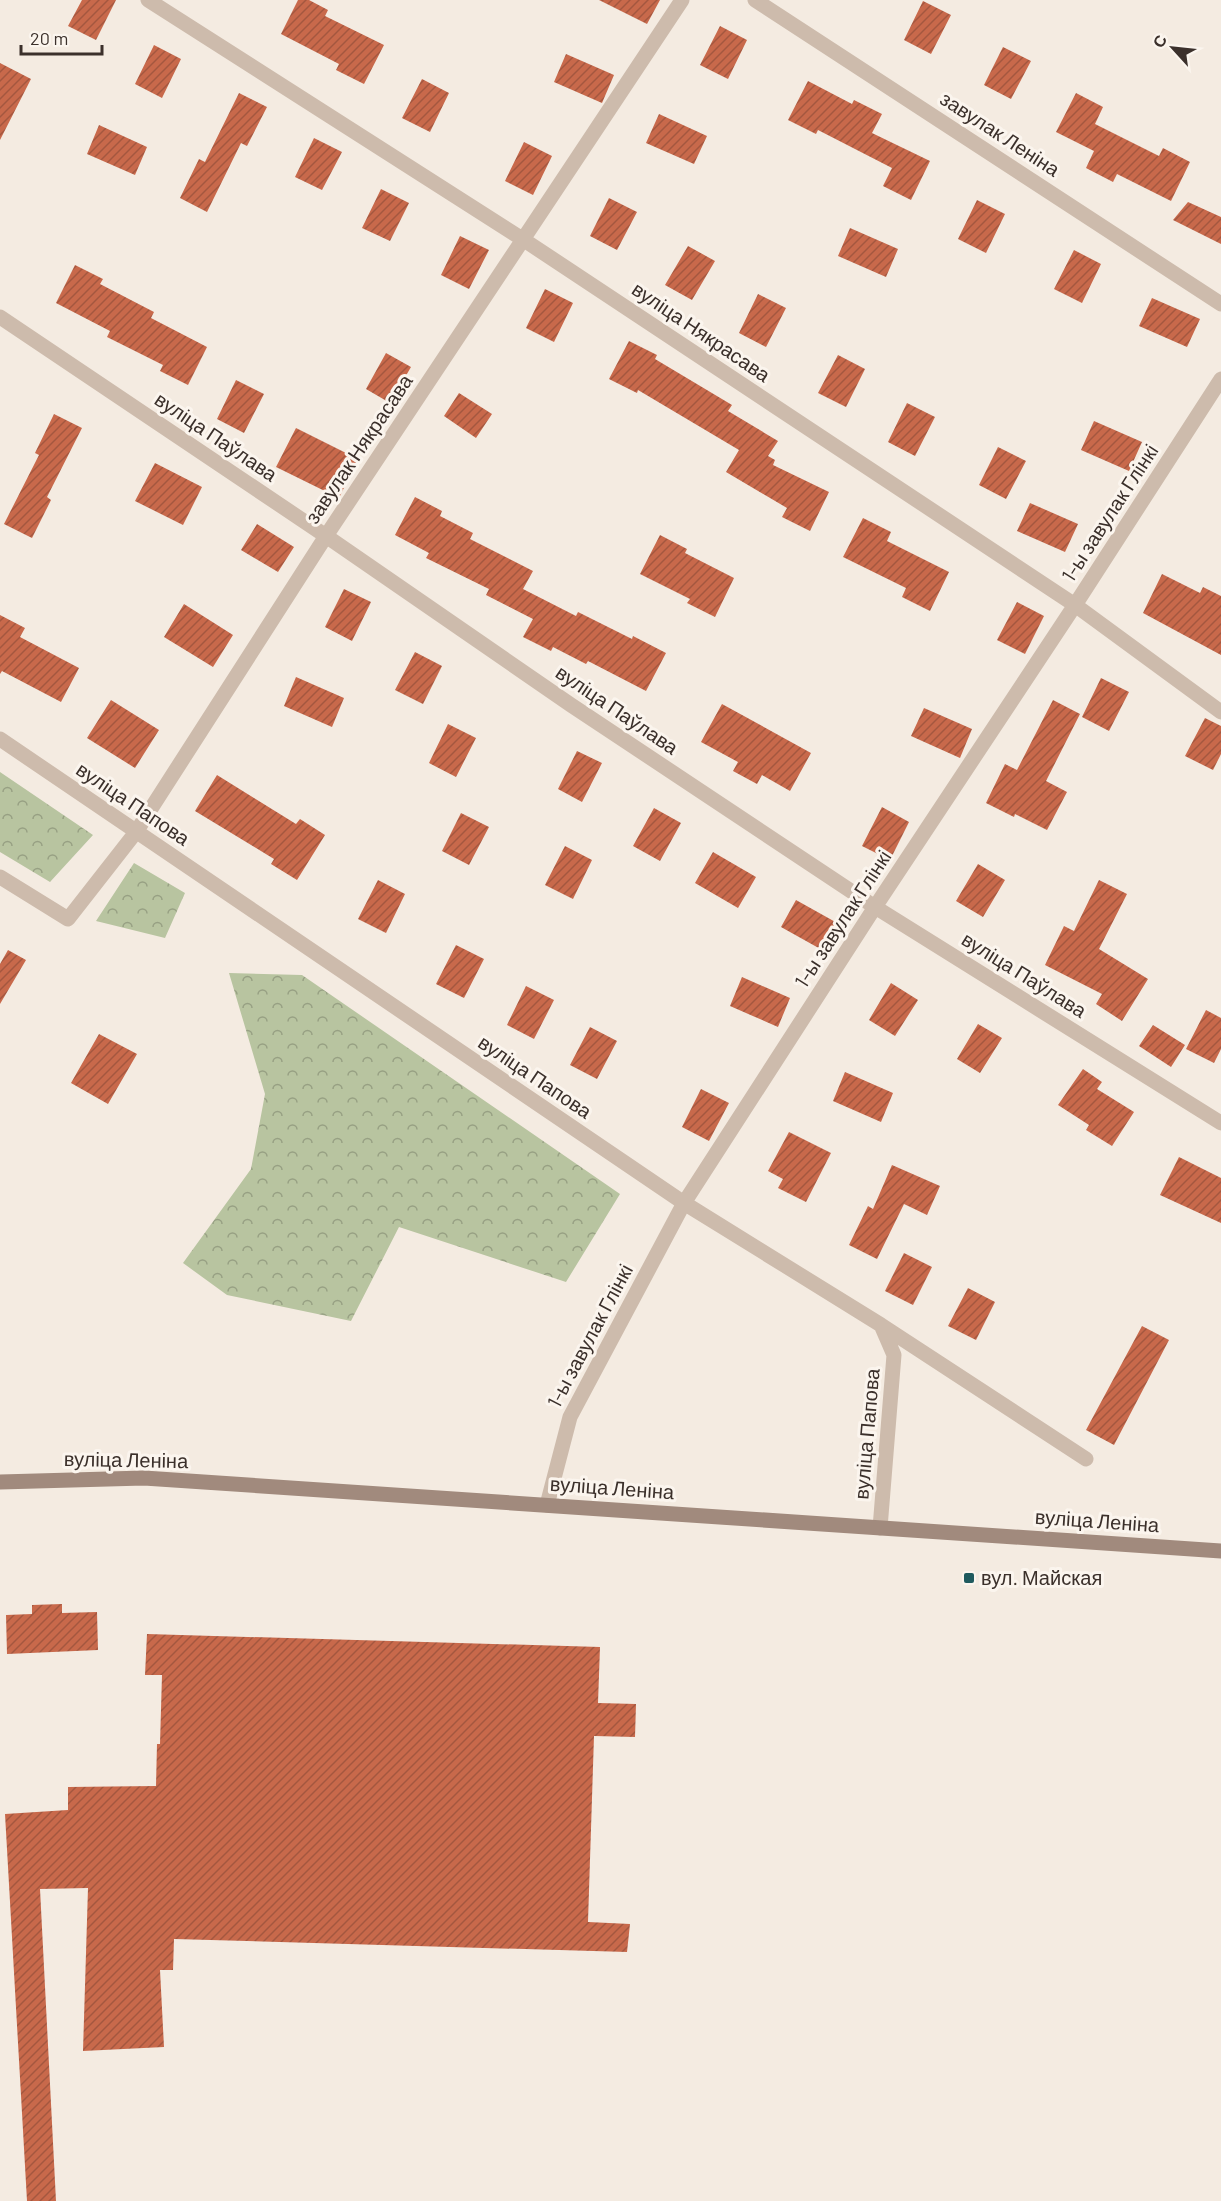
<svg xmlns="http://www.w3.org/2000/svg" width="1221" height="2201" viewBox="0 0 1221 2201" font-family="Barlow,sans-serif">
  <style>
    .forest { fill: url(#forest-crowns) }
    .building { fill: url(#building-hatch) }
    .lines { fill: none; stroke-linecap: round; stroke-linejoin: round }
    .minor { stroke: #cdbbac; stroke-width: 15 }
    .secondary { stroke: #a18a7d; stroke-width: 15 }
    .poi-dot { fill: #1f5a5e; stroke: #fbf5ee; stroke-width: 2 }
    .labels { text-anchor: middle; stroke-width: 6; stroke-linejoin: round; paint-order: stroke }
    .street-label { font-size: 20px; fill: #3b302b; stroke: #fbf5ee }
    .poi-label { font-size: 20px; fill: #3b302b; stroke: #fbf5ee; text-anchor: start }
  </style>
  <defs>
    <pattern id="forest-crowns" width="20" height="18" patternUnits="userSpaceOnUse" patternTransform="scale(1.5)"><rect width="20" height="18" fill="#b8c4a0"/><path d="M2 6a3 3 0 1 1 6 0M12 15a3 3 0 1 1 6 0" fill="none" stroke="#97a083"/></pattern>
    <pattern id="building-hatch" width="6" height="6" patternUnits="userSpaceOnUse" patternTransform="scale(1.5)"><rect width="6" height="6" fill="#c8694b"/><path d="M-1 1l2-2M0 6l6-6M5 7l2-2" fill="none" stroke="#a4573f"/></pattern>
  </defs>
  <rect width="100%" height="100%" fill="#f4ebe1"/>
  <path class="forest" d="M 0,772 L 93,835 L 50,882 L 0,852 Z
    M 134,863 L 185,893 L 165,938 L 96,921 Z
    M 229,973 L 302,975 L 620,1194 L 566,1282 L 399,1227 L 351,1321 L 227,1295 L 183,1263 L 251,1169 L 265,1094 Z"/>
  <path class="building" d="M 82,0 L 116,0 L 96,40 L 68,26 Z
    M 298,0 L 309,0 L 328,10 L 325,16 L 384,45 L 364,84 L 336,70 L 339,64 L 281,34 Z
    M 599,0 L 660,0 L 647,24 Z
    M 923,1 L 951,15 L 931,54 L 904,40 Z
    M 720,26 L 747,40 L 728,79 L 700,65 Z
    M 154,45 L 181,59 L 162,98 L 135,84 Z
    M 1003,47 L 1031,61 L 1011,99 L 984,85 Z
    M 566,54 L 614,75 L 602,103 L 554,82 Z
    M 0,63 L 31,79 L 0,140 Z
    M 422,79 L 449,93 L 430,132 L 402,118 Z
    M 808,81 L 852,104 L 854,100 L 882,114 L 872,133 L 930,161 L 911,200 L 883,186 L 892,168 L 818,130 L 816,134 L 788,120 Z
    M 239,93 L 267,107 L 247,146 L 241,143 L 207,212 L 180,198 L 199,159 L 205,162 Z
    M 1076,93 L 1103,107 L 1095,124 L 1159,156 L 1163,148 L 1190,162 L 1171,201 L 1117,174 L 1113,182 L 1086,168 L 1094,151 L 1056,132 Z
    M 659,114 L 707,136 L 694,164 L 646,143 Z
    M 99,125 L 147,147 L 135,175 L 87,154 Z
    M 314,138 L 342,152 L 322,190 L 295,177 Z
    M 524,142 L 552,156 L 533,195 L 505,181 Z
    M 381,189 L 409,203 L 390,241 L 362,228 Z
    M 609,198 L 637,212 L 617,250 L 590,236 Z
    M 977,200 L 1005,214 L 986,253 L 958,239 Z
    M 1188,202 L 1221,217 L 1221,244 L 1173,220 Z
    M 850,228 L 898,249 L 886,277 L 838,256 Z
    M 460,236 L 489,250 L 469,289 L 441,275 Z
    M 688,246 L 715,261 L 692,300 L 665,285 Z
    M 1074,250 L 1101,264 L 1082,303 L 1054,289 Z
    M 75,265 L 103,279 L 100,284 L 154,312 L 151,318 L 207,347 L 188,385 L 160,371 L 163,365 L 107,337 L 110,331 L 56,303 Z
    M 545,289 L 573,303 L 554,342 L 526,328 Z
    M 758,294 L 786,308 L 766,347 L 739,333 Z
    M 1152,298 L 1200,319 L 1187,347 L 1139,326 Z
    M 629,341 L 657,355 L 655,359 L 732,405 L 728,411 L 778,441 L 768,456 L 775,460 L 773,465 L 829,492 L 810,531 L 782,517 L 787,508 L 726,472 L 739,450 L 638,390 L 637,393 L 609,379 Z
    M 386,353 L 411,367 L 390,403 L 366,389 Z
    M 838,355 L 865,369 L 846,407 L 818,393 Z
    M 236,380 L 264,394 L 244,433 L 217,419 Z
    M 459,393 L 492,414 L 476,438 L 444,416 Z
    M 907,403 L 935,417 L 915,456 L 888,442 Z
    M 54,414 L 82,428 L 47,497 L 51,500 L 32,538 L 4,524 L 39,455 L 35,453 Z
    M 1094,421 L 1142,442 L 1129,471 L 1081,450 Z
    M 296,428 L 358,459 L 339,498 L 276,467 Z
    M 998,447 L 1026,461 L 1006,499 L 979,485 Z
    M 155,463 L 202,487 L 183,525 L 135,501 Z
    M 415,497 L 442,511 L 440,516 L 473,533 L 470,539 L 533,571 L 523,589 L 576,616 L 578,612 L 632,639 L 633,636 L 666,653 L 646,691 L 588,661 L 586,664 L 553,647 L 551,651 L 523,637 L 533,619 L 486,595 L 489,589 L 426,558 L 429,553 L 395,535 Z
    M 1030,503 L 1078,524 L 1065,552 L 1017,531 Z
    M 863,518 L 891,532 L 887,541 L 949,572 L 930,611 L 902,597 L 906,588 L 843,557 Z
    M 257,524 L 294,547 L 278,572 L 241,550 Z
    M 660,535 L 687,549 L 685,553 L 734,578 L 715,617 L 687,603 L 690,599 L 640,574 Z
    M 1162,574 L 1200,593 L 1203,587 L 1221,596 L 1221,655 L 1143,613 Z
    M 344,589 L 371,602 L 352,641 L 325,627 Z
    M 1017,602 L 1044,616 L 1025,654 L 997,640 Z
    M 184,604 L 233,635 L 213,667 L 164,637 Z
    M 0,615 L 25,628 L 20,637 L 79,668 L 61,702 L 2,671 L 0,674 Z
    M 415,652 L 442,666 L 423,704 L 395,690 Z
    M 296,677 L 344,698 L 332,727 L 284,706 Z
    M 1101,678 L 1129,692 L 1109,731 L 1082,717 Z
    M 111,700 L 159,730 L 135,768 L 87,738 Z
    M 1053,700 L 1080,714 L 1046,781 L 1067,792 L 1047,830 L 1015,814 L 1014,817 L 986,803 L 1005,764 L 1017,770 Z
    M 722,704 L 811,753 L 790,791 L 762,775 L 757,784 L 733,771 L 738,762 L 701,742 Z
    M 924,708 L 972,729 L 960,758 L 911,736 Z
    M 1205,718 L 1221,726 L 1221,754 L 1213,770 L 1185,756 Z
    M 448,724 L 476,738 L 456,777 L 429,763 Z
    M 577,751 L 602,763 L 582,802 L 558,789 Z
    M 217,775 L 296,824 L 300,819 L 325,835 L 297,880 L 271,864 L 274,859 L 195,811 Z
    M 882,807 L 909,822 L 890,860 L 862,846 Z
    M 654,808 L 681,823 L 660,861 L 633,846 Z
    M 461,813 L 489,827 L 469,865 L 442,851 Z
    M 565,846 L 592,860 L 573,899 L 545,885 Z
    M 713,852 L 756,877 L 738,908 L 695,883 Z
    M 978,864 L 1005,880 L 983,917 L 956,901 Z
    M 378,880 L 405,894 L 386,933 L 358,919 Z
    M 1099,880 L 1127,894 L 1099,949 L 1148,979 L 1122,1021 L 1096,1004 L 1102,994 L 1045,965 L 1064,926 L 1074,931 Z
    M 796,900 L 839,924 L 824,951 L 781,927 Z
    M 456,945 L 484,959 L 464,998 L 436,984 Z
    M 8,950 L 26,960 L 0,1004 L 0,964 Z
    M 742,977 L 790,998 L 778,1027 L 730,1006 Z
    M 891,983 L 918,1000 L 895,1036 L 869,1020 Z
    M 526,986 L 554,1000 L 534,1039 L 507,1025 Z
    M 1206,1010 L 1221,1018 L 1221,1049 L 1214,1063 L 1186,1049 Z
    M 978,1024 L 1002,1038 L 980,1073 L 957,1059 Z
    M 1153,1025 L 1185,1045 L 1171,1067 L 1139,1046 Z
    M 590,1027 L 617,1041 L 597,1079 L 570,1065 Z
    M 99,1034 L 137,1054 L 108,1104 L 71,1083 Z
    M 1083,1069 L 1102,1082 L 1097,1089 L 1134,1112 L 1112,1146 L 1086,1130 L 1089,1125 L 1058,1105 Z
    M 845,1072 L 893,1093 L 881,1122 L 833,1101 Z
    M 701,1089 L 729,1103 L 709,1141 L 682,1127 Z
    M 789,1132 L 831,1153 L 806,1202 L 778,1188 L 783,1179 L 768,1171 Z
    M 1179,1157 L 1221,1178 L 1221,1223 L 1160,1195 Z
    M 892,1165 L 940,1186 L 927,1215 L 904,1204 L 877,1259 L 849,1245 L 868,1206 L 873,1209 Z
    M 904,1253 L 932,1267 L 913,1305 L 885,1291 Z
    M 968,1288 L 995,1302 L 976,1340 L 948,1326 Z
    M 1142,1326 L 1169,1340 L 1114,1445 L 1086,1430 Z
    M 62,1604 L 62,1613 L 97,1612 L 98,1650 L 7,1654 L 6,1615 L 32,1614 L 32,1605 Z
    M 147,1634 L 600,1647 L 598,1703 L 636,1704 L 635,1737 L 594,1736 L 588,1922 L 630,1924 L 627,1952 L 174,1939 L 173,1970 L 160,1970 L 164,2047 L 83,2051 L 88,1888 L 40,1889 L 56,2201 L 27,2201 L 5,1814 L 68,1810 L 68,1787 L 156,1786 L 157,1744 L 160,1744 L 162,1675 L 145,1675 Z"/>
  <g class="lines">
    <path class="minor" d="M 148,0 L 524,240 L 1075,605 L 1221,712
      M 755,0 L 1221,304
      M 0,317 L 326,536 L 571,705 L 875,907 L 1221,1123
      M 0,739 L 684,1203 L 881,1325 L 894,1355 L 880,1528
      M 0,877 L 68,919 L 136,832 L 326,536 L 682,0
      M 881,1325 L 1086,1459
      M 547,1505 L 570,1417 L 684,1203 L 875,907 L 1075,605 L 1221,379"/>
    <path class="secondary" d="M 0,1482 L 144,1478 L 1221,1551"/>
  </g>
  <rect class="poi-dot" x="963" y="1572" width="12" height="12" rx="3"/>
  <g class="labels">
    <g class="street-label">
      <text transform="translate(1000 134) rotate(33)" y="7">завулак Леніна</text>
      <text transform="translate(701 332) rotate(34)" y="7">вуліца Някрасава</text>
      <text transform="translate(216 437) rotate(34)" y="7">вуліца Паўлава</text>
      <text transform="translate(359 449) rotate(-56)" y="7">завулак Някрасава</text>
      <text transform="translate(1110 513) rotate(-57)" y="7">1-ы завулак Глінкі</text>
      <text transform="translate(617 710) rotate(34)" y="7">вуліца Паўлава</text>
      <text transform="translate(133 804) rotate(34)" y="7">вуліца Папова</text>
      <text transform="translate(843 919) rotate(-57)" y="7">1-ы завулак Глінкі</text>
      <text transform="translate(1024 975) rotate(32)" y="7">вуліца Паўлава</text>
      <text transform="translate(535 1077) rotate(34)" y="7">вуліца Папова</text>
      <text transform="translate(590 1336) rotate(-62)" y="7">1-ы завулак Глінкі</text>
      <text transform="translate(867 1434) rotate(-85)" y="7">вуліца Папова</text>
      <text transform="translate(126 1460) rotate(1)" y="7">вуліца Леніна</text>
      <text transform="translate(612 1488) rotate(4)" y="7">вуліца Леніна</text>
      <text transform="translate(1097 1521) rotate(4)" y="7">вуліца Леніна</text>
    </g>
    <g class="poi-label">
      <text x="981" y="1585">вул. Майская</text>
    </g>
  </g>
  <g transform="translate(1173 48) rotate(297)" stroke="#fbf5ee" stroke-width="4.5" paint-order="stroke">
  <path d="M0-4.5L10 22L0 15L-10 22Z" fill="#3b302b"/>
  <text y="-9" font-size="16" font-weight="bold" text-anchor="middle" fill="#3b302b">С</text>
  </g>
  <path d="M21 45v9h81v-9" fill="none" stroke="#3b302b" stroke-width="3"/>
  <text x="30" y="45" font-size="18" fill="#3b302b" stroke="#fbf5ee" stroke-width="4.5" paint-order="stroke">20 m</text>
</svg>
